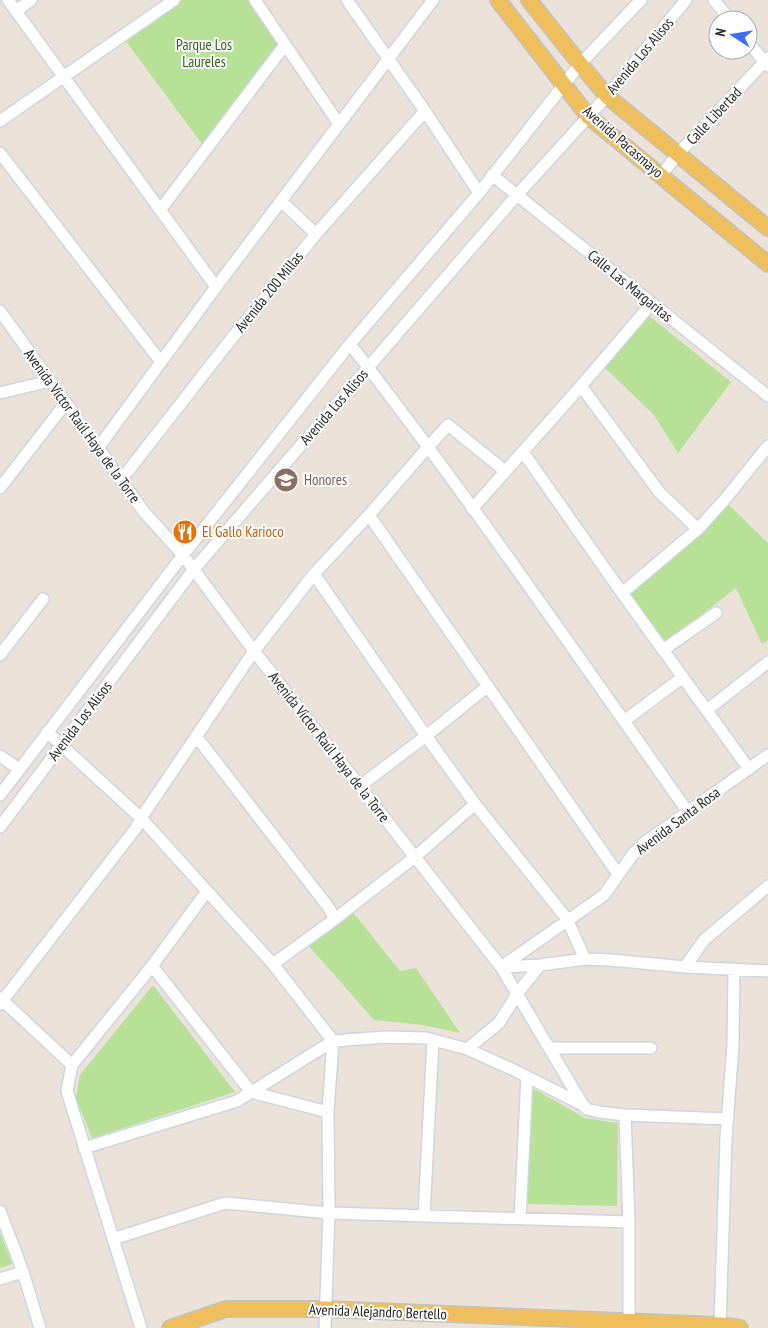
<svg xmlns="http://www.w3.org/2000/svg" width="768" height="1328" viewBox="0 0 768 1328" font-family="'PT Sans Narrow',sans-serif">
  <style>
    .grass { fill: #b7e197 }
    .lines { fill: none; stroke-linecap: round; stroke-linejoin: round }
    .minor-casing { stroke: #d0d5e2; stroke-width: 14 }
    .major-casing { stroke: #c3c3c3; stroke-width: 18 }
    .minor { stroke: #fff; stroke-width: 11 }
    .major { stroke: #eebf5c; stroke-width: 15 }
    .labels { text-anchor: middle; stroke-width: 4; stroke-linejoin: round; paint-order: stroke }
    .park-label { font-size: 15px; fill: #30641a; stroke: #fff }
    .street-label { font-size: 15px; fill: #292929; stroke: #fff }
    .education-label { font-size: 15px; fill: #785e54; stroke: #fff; text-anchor: start }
    .food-label { font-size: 15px; fill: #c56008; stroke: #fff; text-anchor: start }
  </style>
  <rect width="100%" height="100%" fill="#ebe2da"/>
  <path class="grass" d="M 182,0 L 249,0 L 280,45 L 202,144 L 125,40 Z
    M 648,315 L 731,382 L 678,453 L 653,414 L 604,367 Z
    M 728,504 L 768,543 L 768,640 L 762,644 L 736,588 L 663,644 L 628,596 L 699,535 Z
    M 352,911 L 400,971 L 416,968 L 460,1033 L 423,1025 L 374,1020 L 309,946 Z
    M 153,985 L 235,1092 L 92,1138 L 76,1098 L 80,1075 Z
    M 532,1088 L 585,1118 L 618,1123 L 617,1206 L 527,1204 Z
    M 0,1232 L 12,1264 L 0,1268 Z"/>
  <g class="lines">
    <defs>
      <path id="minor" d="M 8,0 L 216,287
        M 255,0 L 339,124
        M 347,0 L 425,111 L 479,193
        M 714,0 L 730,20
        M 16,11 L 31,0
        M 748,42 L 768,66
        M 0,121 L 174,0
        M 0,153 L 161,362
        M 492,175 L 768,396
        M 661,175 L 678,154 L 768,58
        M 281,201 L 316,234
        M 160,210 L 285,45
        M 0,311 L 144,512 L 183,555 L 254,651 L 501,967 L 583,1105
        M 350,344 C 468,496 577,655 688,812
        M 581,386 L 660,493 L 698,529
        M 0,393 L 50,381
        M 98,448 L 216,287 L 433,0
        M 523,452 L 622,593 L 749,769
        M 121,480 L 228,343 L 316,234 L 425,111
        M 0,488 L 65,404
        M 472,509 L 581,386 L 652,303
        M 369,515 L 618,874
        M 314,574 L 426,736 L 475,804 L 567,919 L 585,959
        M 622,593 L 698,529 L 726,498 L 768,446
        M 663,650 L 716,613
        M 0,655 L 43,599
        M 707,710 L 768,662
        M 624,721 L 683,677
        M 47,732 L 141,818 L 273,964 L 333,1041 L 328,1112 L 329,1213 L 325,1328
        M 196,736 L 329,908 L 335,919
        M 0,756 L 19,769
        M 360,786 L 426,736 L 488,686
        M 0,795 L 183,555 L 350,344 L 479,193 L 580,64 L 641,0
        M 0,827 L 194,569 L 517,195 L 607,96 L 686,0
        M 273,964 L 335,919 L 415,857 L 475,804
        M 152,966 L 251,1092 L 328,1112
        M 501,967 L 604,895 L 633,854 L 644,843 L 768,755
        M 501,967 L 540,965 L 585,959 L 611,960 L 685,967 L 768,971
        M 685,967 L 704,940 L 768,886
        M 0,998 L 72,1065 L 67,1091 L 141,1328
        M 0,1004 L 136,828 L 141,818 L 254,651 L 314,574 L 369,515 L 428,447 L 448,425 L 505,471
        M 549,1048 L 651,1048
        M 467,1049 L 499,1023 L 517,994 L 540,965
        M 72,1065 L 152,966 L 207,891
        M 625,1115 L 629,1222 L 629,1322
        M 84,1148 L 237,1101 L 333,1041 L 386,1037 L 426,1038 L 467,1049 L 516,1071 L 583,1105 L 587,1109 L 599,1112 L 625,1115 L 728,1119
        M 0,1211 L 23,1272 L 40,1328
        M 424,1216 L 433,1040
        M 520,1219 L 527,1077
        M 113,1239 L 225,1203 L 329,1213 L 629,1222
        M 0,1279 L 23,1272
        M 720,1325 L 726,1138 L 733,1045 L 734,969"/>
      <path id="major" d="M 498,0 L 588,116 L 768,264
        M 529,0 L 580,64 L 607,96 L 768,228
        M 170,1328 L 226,1309 L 326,1309 L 720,1325 L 740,1328"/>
    </defs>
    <use href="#minor" class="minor-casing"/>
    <use href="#major" class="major-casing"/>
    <use href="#minor" class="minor"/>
    <use href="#major" class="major"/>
  </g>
  <defs>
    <symbol id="university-disc" viewBox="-11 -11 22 22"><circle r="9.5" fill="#8d6e63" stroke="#fff"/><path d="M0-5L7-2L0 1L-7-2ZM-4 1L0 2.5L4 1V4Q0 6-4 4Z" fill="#fff"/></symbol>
    <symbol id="restaurant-disc" viewBox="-11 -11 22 22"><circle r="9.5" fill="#e8710a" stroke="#fff"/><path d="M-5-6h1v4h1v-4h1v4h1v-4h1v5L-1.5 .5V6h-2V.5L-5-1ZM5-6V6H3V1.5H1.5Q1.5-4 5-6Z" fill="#fff"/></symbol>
  </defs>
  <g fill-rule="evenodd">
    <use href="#university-disc" x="272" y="466" width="28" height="28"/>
    <use href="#restaurant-disc" x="171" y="518" width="28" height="28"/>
  </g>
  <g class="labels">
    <g class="park-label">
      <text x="204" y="50">Parque Los<tspan x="204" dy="17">Laureles</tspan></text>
    </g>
    <g class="street-label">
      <text transform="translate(640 56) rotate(-50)" y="5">Avenida Los Alisos</text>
      <text transform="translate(714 116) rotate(-47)" y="5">Calle Libertad</text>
      <text transform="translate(623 142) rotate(41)" y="5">Avenida Pacasmayo</text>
      <text transform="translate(630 286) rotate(39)" y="5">Calle Las Margaritas</text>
      <text transform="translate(269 292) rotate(-51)" y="5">Avenida 200 Millas</text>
      <text transform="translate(334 407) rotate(-49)" y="5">Avenida Los Alisos</text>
      <text transform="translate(82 426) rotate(54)" y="5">Avenida Víctor Raúl Haya de la Torre</text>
      <text transform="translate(80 721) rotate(-53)" y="5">Avenida Los Alisos</text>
      <text transform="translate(329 747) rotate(52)" y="5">Avenida Víctor Raúl Haya de la Torre</text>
      <text transform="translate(678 821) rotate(-37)" y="5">Avenida Santa Rosa</text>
      <text transform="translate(378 1312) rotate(2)" y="5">Avenida Alejandro Bertello</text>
    </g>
    <g class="education-label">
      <text x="304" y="485">Honores</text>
    </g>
    <g class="food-label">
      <text x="202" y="537">El Gallo Karioco</text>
    </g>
  </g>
  <g transform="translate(733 35) rotate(282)"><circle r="24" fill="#ffffff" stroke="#a9a9a9"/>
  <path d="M0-4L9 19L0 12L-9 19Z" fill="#3b6ff7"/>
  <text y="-8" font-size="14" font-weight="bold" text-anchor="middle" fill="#292929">N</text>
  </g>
</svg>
